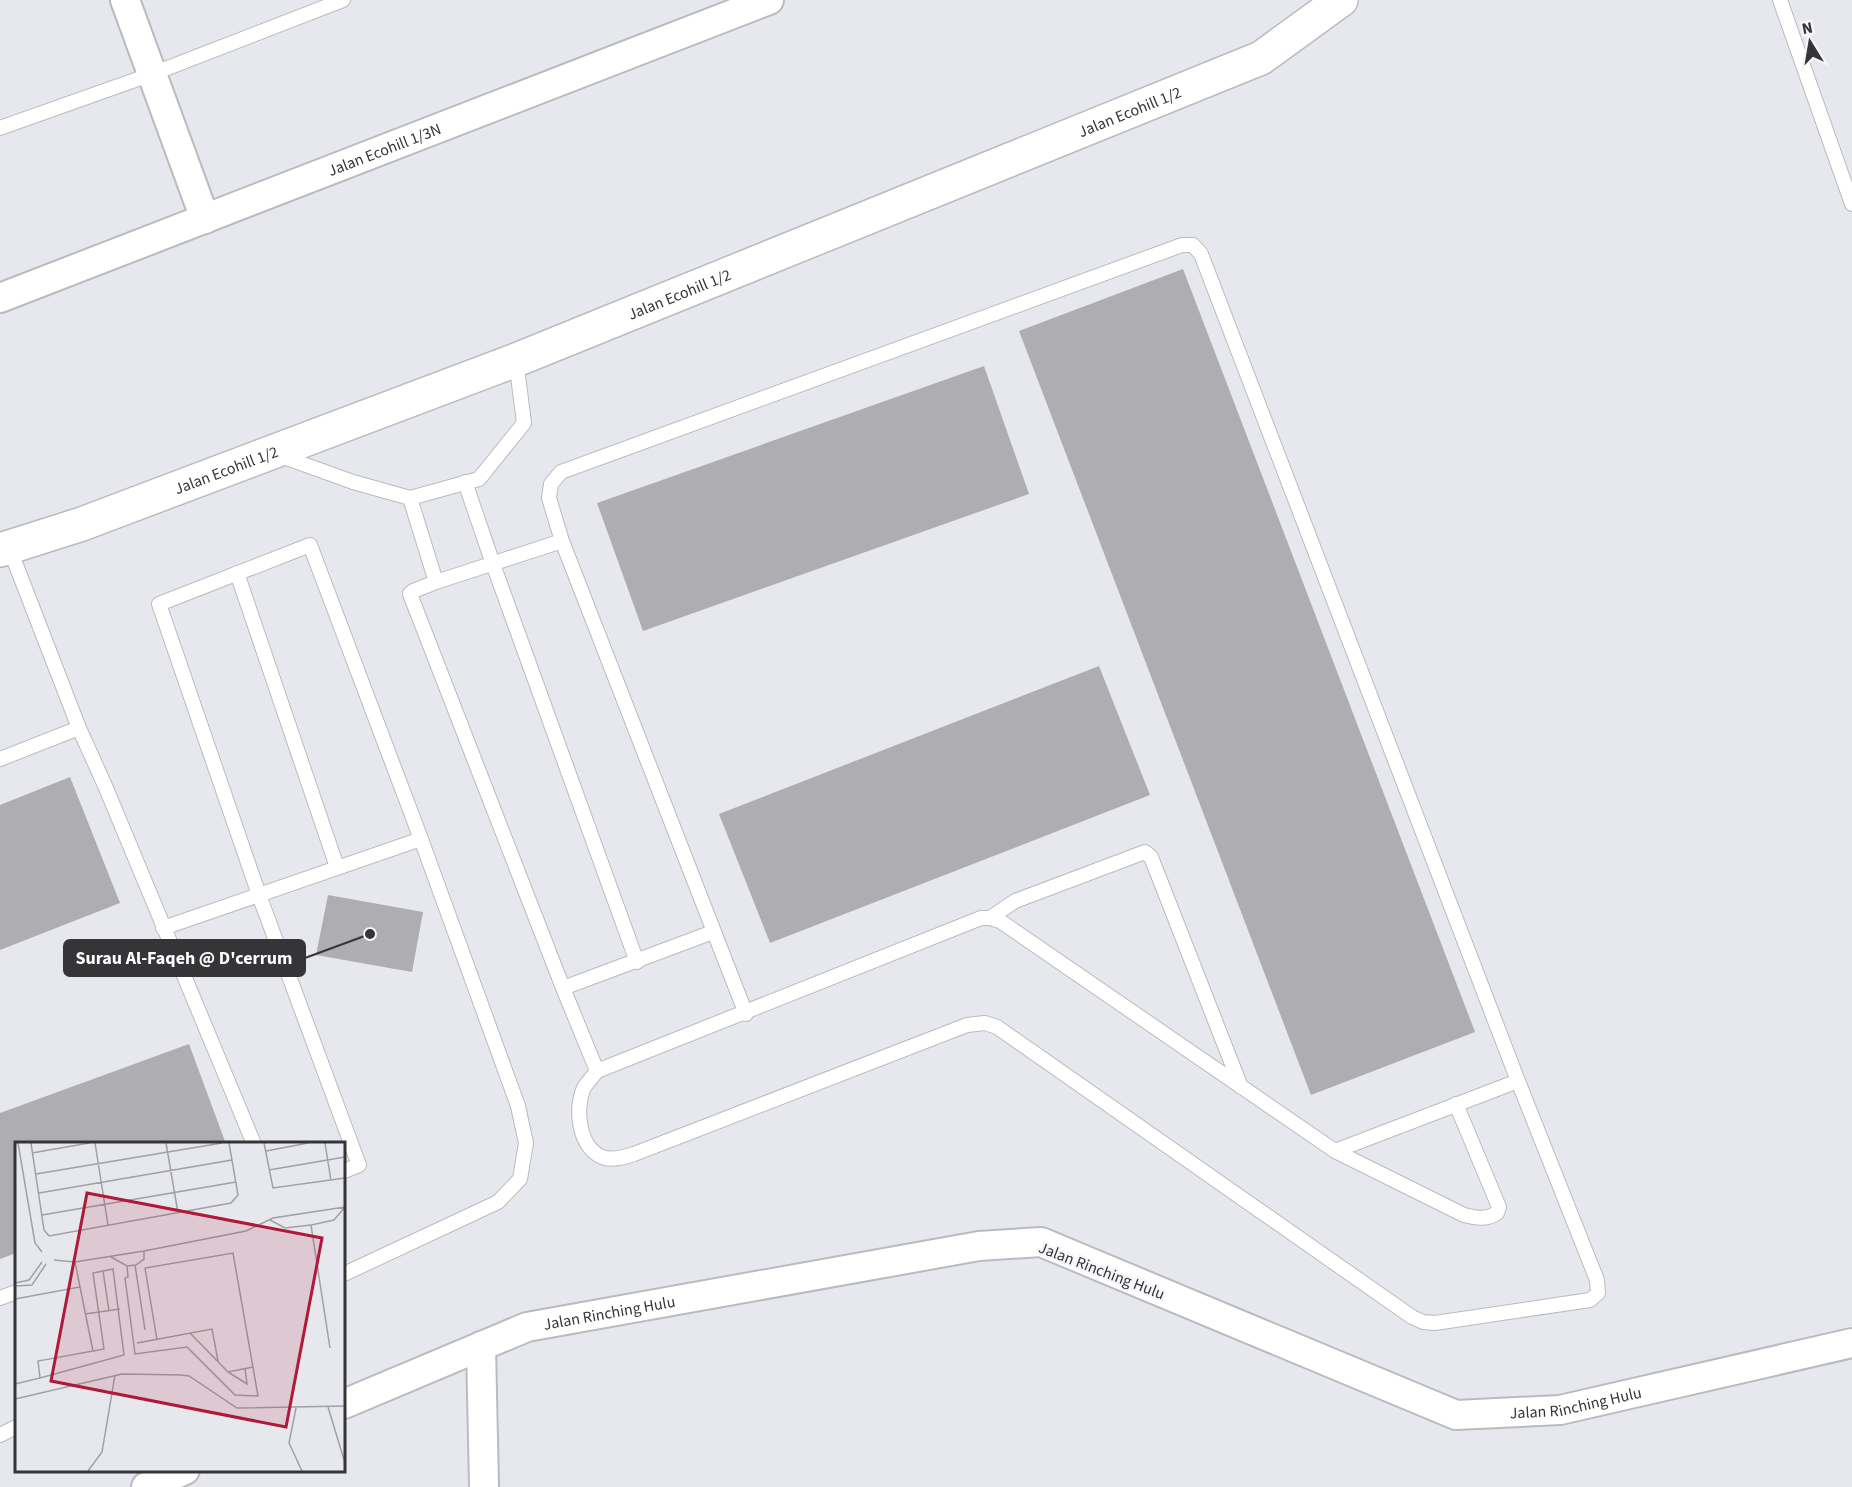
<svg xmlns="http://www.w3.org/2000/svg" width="1852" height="1487" viewBox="0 0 1852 1487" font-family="'Source Sans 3',sans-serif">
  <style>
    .building { fill: #aeadb2 }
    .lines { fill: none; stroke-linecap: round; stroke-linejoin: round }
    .service-casing { stroke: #babbc0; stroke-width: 16 }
    .minor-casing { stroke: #babbc0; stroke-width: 32 }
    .tertiary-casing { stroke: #babbc0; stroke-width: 36 }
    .service { stroke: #fff; stroke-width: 14 }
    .minor { stroke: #fff; stroke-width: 28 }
    .tertiary { stroke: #fff; stroke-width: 33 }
    .labels { text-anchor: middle; stroke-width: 4.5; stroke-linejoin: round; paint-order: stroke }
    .street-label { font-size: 16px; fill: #353537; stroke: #f5f5fb }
    .inset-road { fill: none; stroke: #a0a0a5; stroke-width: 1.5 }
    .view { fill: #ae1a38; fill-opacity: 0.15; stroke: #ae1a38; stroke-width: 3 }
    .inset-edge { fill: none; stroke: #353537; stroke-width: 3 }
    .leader { fill: none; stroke: #353537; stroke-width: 2 }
    .callout-dot { fill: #353537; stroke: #f5f5fb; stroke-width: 2 }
    .callout { fill: #353537; stroke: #353537; stroke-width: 2 }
    .callout-label { font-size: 18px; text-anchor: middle; font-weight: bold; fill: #fff }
  </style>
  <rect width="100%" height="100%" fill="#e7e8ee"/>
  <path class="building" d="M 1183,269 L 1475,1032 L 1311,1095 L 1019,331 Z
    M 984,366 L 1029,494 L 643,631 L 597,503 Z
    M 1099,666 L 1150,795 L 770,943 L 719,814 Z
    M 70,777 L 120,903 L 0,950 L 0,805 Z
    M 328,895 L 423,912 L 412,972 L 316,955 Z
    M 189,1044 L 226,1144 L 16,1144 L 16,1253 L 0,1259 L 0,1113 Z"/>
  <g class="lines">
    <defs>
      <path id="service" d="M 1780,0 L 1852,204
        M 0,128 L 152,74 L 343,0
        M 278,455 L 353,482 L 410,498 L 479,479 L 524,423 L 516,360
        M 465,482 L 493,564 L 637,962
        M 410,498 L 436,582 L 413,591 L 410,594 L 563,988 L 597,1071
        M 237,573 L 337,867
        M 436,582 L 562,541
        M 79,728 L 106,788 L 254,1144
        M 0,759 L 79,728 L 9,547
        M 990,918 L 1015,901 L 1145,852 L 1151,857 L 1241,1087
        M 163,928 L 421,839
        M 563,988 L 713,932
        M 746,1014 L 562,541 L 549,498 L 551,484 L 561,472 L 1182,245 L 1193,245 L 1201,254 L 1518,1081 L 1597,1280 L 1598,1293 L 1590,1300 L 1435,1323 L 1423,1322 L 1412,1317 L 997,1027 L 985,1023 L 967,1025 L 634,1154 C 625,1157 612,1161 602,1157 C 578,1147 574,1106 585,1086 C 589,1081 593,1076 597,1071 L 981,918 L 990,918 L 1000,921 L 1335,1151 L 1518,1081
        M 1335,1151 L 1464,1215 C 1476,1218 1486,1220 1497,1213 L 1499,1207 L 1456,1104
        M 344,1171 L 359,1165 L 259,895 L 159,604 L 310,545 L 421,839 L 518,1106 L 526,1143 L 520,1179 L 498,1202 L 344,1274
        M 0,1298 L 16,1292
        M 0,1435 L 16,1427"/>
      <g id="minor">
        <path d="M 125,0 L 205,219"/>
        <path id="s1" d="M 0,298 L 769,0"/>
        <path d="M 481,1346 L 484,1487"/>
        <path id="s2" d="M 344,1404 L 527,1327 L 979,1246 L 1041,1242 L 1456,1415 L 1560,1410 L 1852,1343"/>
        <path d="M 146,1487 L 185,1470"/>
      </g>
      <g id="tertiary">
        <path id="s3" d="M 0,550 L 82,524 L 516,360 L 1261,58 L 1341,0"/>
      </g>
    </defs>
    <use href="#service" class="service-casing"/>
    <use href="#minor" class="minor-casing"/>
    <use href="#tertiary" class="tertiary-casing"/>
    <use href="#service" class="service"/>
    <use href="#minor" class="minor"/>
    <use href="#tertiary" class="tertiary"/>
  </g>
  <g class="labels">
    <g class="street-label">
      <text dy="6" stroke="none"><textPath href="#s3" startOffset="1212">Jalan Ecohill 1/2</textPath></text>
      <text dy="6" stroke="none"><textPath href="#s1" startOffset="412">Jalan Ecohill 1/3N</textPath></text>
      <text dy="6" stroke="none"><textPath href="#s3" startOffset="726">Jalan Ecohill 1/2</textPath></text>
      <text dy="6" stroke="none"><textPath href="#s3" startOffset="240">Jalan Ecohill 1/2</textPath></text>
      <text transform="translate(1102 1270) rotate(21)" y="6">Jalan Rinching Hulu</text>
      <text dy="6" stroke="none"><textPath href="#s2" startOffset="282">Jalan Rinching Hulu</textPath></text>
      <text dy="6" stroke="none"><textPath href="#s2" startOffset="1290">Jalan Rinching Hulu</textPath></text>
    </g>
  </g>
  <g transform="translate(15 1142)">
    <rect width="330" height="330" fill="#e7e8ee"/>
    <path class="inset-road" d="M 3,1 L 20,101 L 27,110M 16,1 L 29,88 L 34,94 L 216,61 L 223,53 L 214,1M 80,1 L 93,83M 151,1 L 163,71M 249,1 L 258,46 L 330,36M 310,1 L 316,39M 251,9 L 293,1M 17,11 L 74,1M 254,28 L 330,15M 21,32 L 207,1M 24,51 L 217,18M 27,73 L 221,40M 255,78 L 270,86 L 296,83M 96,115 L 112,124 L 121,123 L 129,117 L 129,109M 39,118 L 60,120 L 129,109 L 231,89 L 258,76 L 330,65M 120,123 L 130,188M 112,124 L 113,135 L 110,136 L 120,212 L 172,205 L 220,253 L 243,254 L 218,111 L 130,126 L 142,198M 88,129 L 94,169M 0,141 L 14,138 L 27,120M 0,144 L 17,143 L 31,122M 0,157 L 65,145 L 60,120M 70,172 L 105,167M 175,191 L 213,230 L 238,225M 122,201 L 197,187 L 203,219M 315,206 L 296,83 L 319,78 L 330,65M 213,230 L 232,242 L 230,227M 25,236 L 109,213 L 98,127 L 78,131 L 89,207 L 78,209M 0,242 L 25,236 L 23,219 L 78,209 L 65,145M 0,257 L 107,232 L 166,233 L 174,234 L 222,266 L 330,264M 313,265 L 330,321M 281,266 L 274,301 L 287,329M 73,329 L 87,310 L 100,233"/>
    <path class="view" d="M 72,51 L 307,96 L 271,285 L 36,239 Z"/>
    <rect width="330" height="330" class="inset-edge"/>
  </g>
  <path class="leader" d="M370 934L305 958"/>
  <circle class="callout-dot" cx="370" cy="934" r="6"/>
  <rect class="callout" x="64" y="940" width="241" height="36" rx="6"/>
  <g class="callout-label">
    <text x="184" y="964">Surau Al-Faqeh @ D'cerrum</text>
  </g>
  <g transform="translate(1810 42) rotate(349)" stroke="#f5f5fb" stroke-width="4.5" paint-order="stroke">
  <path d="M0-4.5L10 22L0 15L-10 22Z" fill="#353537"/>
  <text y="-9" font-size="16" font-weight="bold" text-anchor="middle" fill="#353537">N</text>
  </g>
</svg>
